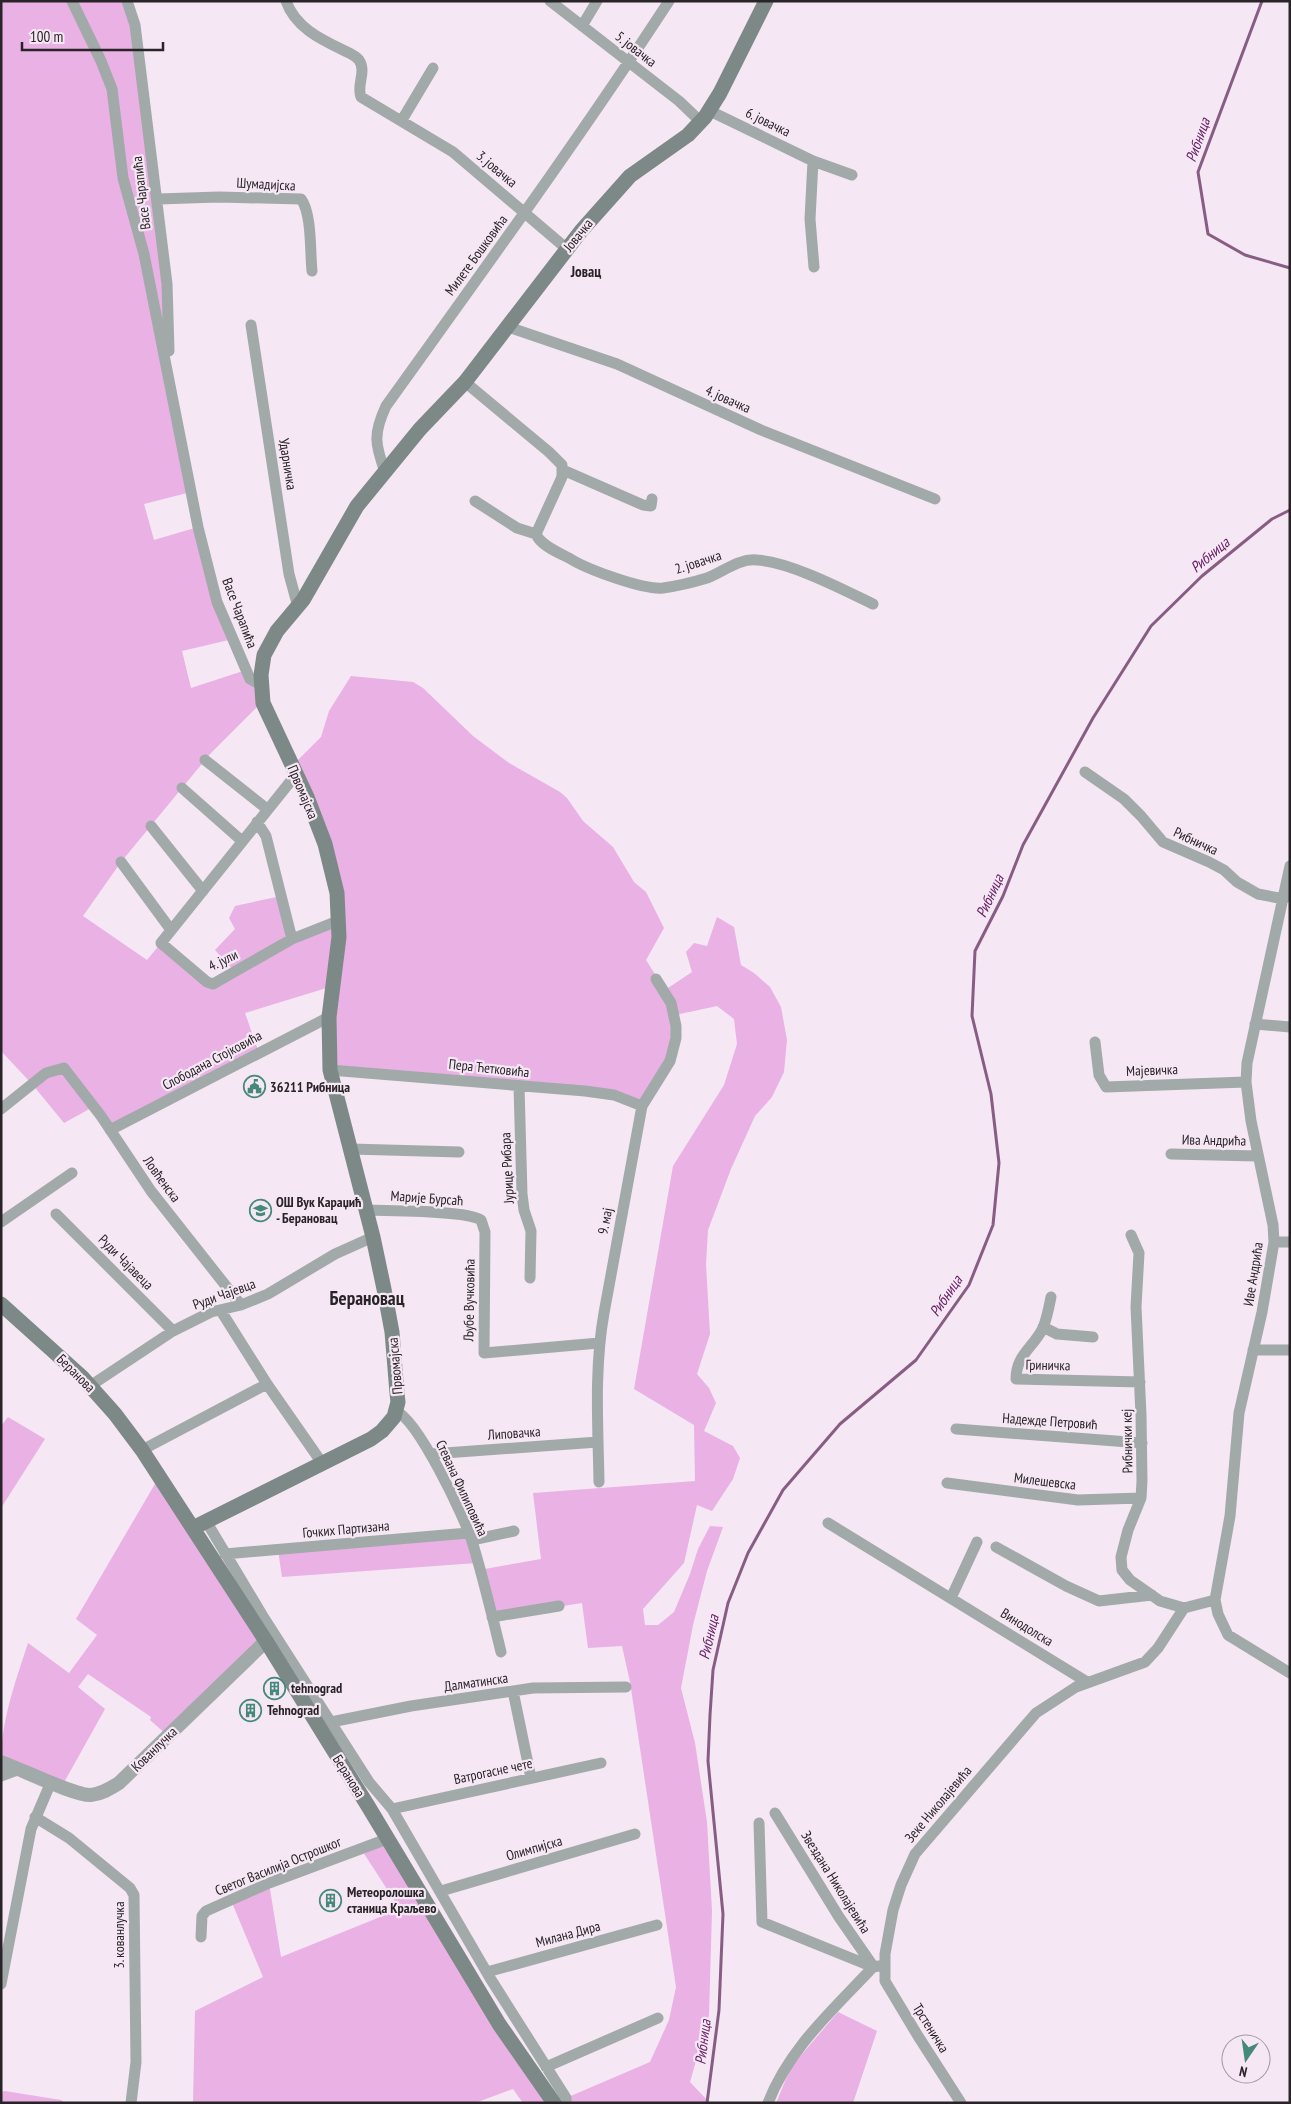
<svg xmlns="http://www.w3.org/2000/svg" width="1291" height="2104" viewBox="0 0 1291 2104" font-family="'PT Sans Narrow',sans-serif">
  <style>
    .green { fill: #e9b1e4 }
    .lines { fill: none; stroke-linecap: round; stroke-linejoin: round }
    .stream { stroke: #875d84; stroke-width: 3 }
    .minor { stroke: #a1aaa8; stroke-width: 11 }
    .tertiary { stroke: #a1aaa8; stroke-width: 14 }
    .secondary { stroke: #7d8987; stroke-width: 15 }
    .labels { text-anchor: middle; stroke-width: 4.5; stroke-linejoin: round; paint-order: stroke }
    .street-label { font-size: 14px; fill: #292428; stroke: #f5e7f4 }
    .poi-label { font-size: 14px; font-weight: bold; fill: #292428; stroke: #f5e7f4; text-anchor: start }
    .water-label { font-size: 15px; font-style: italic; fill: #662164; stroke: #f5e7f4 }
    .neighbourhood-label { font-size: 15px; font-weight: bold; fill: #292428; stroke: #f5e7f4 }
    .district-label { font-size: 19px; font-weight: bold; fill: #292428; stroke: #f5e7f4 }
  </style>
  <rect width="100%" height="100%" fill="#f5e7f4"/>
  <path class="green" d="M 1,1 L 127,1 L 158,199 L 170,383 L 191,492 L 144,504 L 154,540 L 198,527 L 233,639 L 182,651 L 191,688 L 240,672 L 247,672 L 254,682 L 259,705 L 210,754 L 121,862 L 83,916 L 147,960 L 161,943 L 207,982 L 235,972 L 215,950 L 235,929 L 229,918 L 235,906 L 281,896 L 293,938 L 339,920 L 337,893 L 293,765 L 321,737 L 329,711 L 351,676 L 413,682 L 423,688 L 473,736 L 509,763 L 560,792 L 567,798 L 583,821 L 613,847 L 634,882 L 646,892 L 664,928 L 646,960 L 665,990 L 692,972 L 686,952 L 694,943 L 707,946 L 717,917 L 734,927 L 741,965 L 754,973 L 770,987 L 781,1007 L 787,1040 L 784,1072 L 772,1097 L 755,1116 L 731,1169 L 708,1230 L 706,1264 L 710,1334 L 697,1374 L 709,1388 L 716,1403 L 704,1431 L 733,1446 L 740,1458 L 733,1479 L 712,1511 L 697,1505 L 684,1563 L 643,1609 L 645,1625 L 658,1625 L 674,1612 L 690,1574 L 698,1549 L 710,1526 L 723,1527 L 707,1571 L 693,1625 L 681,1688 L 695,1743 L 707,1822 L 712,1911 L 709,2015 L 690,2082 L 707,2100 L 707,2103 L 568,2103 L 566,2098 L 650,2062 L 669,2020 L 676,1987 L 630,1682 L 622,1646 L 588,1648 L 582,1603 L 492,1617 L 479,1570 L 541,1559 L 533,1493 L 695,1481 L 694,1425 L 634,1389 L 673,1166 L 724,1085 L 737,1044 L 734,1019 L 717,1006 L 675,1015 L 676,1038 L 642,1106 L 627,1098 L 330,1070 L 333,986 L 245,1013 L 259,1053 L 110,1130 L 93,1107 L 64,1123 L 32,1084 L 1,1051 Z
    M 8,1417 L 45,1439 L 1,1508 L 1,1426 Z
    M 159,1477 L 266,1641 L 168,1736 L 150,1720 L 151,1717 L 88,1674 L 78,1687 L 105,1709 L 62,1786 L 1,1762 C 1,1721 15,1683 28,1643 L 69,1673 L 97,1635 L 76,1619 Z
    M 468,1533 L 477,1563 L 282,1577 L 278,1550 Z
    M 387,1839 L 554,2103 L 523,2103 L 513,2089 L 475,2103 L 193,2103 L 195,2011 L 263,1977 L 230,1898 L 269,1883 L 281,1957 L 400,1909 L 361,1849 Z
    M 838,2012 L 877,2031 L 853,2103 L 776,2103 L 791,2067 Z
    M 5,2091 L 61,2100 L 65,2103 L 1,2103 L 1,2092 Z"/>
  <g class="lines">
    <path class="stream" d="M 1262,1 L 1198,172 L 1208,234 L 1245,255 L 1290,268
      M 707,2103 L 719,2010 L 723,1914 L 708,1761 L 710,1715 L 713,1670 L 728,1603 L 748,1553 L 783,1490 L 840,1424 L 916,1360 L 969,1285 L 993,1225 L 999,1163 L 991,1094 L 972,1016 L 975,951 L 1003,896 L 1023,845 L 1093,718 L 1151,626 L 1202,576 L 1272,519 L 1290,510"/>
    <path class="minor" d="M 72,1 L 101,61 L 112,89 L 123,178 L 144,254 L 198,527 L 217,602 L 250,679 L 261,685
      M 127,1 L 135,25 L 167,284 L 169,351
      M 286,1 C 295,27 320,39 343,50 C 349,53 355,55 359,60 C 367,72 356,85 361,97 L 453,152 L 567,249
      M 550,1 L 679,101 L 701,122
      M 582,26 L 597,1
      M 710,111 L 813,161 L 852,175
      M 402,120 L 433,68
      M 813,161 L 810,219 L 814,267
      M 158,199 L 219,197 L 301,199 C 312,213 310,253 312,271
      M 251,325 L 289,574 L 298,607
      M 508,327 L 617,364 L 761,430 L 935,499
      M 465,382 L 549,452 L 562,465 L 562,477 L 536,534 C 540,545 559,553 569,558 C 586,569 643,590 663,588 C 677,586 694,582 707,578 C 723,572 739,558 757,560 C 790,562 842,589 873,604
      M 563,470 L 643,505 L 651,506 L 652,499
      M 385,472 C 375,444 373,434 386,406 C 482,272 579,139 669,1
      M 475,501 L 517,528 L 536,534
      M 205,760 L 267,809
      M 1085,772 L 1124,799 L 1141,816 L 1163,842 L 1209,862 L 1224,870 L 1237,882 L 1258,894 L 1284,899
      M 298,776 L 290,782 L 161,943 L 207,982 L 213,984 L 292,939 L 340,920
      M 182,788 L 242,841
      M 257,822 L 266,836 L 292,939
      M 151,826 L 203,891
      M 121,862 L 171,930
      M 1290,866 L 1247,1063 L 1246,1082 L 1251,1121 L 1273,1225 L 1274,1242 L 1262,1312 L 1239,1413 L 1230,1516 L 1215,1600 L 1218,1614 L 1228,1635 L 1290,1673
      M 1255,1024 L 1290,1027
      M 1095,1042 L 1099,1075 L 1106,1087 L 1246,1082
      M 330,1070 L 585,1091 L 614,1095 L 642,1106
      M 519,1086 L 522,1194 L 524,1210 L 531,1231 L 530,1278
      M 1,1109 L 46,1073 L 64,1068 L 101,1116 L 151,1191 L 241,1305
      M 110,1130 L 329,1017
      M 351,1149 L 459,1152
      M 1171,1154 L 1257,1156
      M 367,1210 C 389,1211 466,1210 481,1220 L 485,1232 L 484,1353 L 599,1343
      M 56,1214 L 173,1331
      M 1,1222 L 72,1173
      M 1131,1235 L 1139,1253 L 1136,1307 L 1141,1415 L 1142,1481 L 1141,1498 L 1128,1530 L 1121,1557 L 1122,1570 L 1130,1580 L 1160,1601 L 1184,1608
      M 1274,1242 L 1290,1242
      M 1051,1297 C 1049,1307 1047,1318 1043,1328 C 1033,1348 1016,1355 1016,1379 L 1140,1382
      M 221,1311 L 267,1384 L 322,1463
      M 1043,1327 L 1057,1334 L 1093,1337
      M 1253,1350 L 1290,1350
      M 90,1386 L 173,1331 L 211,1312 L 241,1305 L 268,1294 L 335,1254 L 373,1237
      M 396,1411 C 418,1420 464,1516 472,1541 C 483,1577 492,1615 501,1652
      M 956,1429 L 1142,1443
      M 142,1450 L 267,1384
      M 431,1454 L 598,1442
      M 599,1482 C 598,1426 594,1369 604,1313 L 642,1106 L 670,1061 L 676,1038 L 676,1026 L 671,1003 L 656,979
      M 947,1483 L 1078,1500 L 1141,1498
      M 206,1521 L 264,1618 L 369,1782 L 392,1809 L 490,1978 L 566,2098 L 566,2103
      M 828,1523 L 1087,1682
      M 472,1540 L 514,1531
      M 996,1547 L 1066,1586 L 1099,1601 L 1152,1595
      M 225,1554 L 468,1533
      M 951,1598 L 977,1542
      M 492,1617 L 559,1606
      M 513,1691 L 531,1778
      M 331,1722 L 411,1706 L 533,1688 L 626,1687
      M 1,1776 L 20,1769
      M 392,1809 L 601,1763
      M 775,1813 L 839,1917 L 873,1966
      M 35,1817 L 69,1838 L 130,1888 L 134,1895 L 136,2062 L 131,2103
      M 759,1823 L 762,1922 L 873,1967
      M 441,1891 L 635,1834
      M 201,1937 L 202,1916 L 206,1911 L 269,1883 L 387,1839
      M 487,1972 L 657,1925
      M 1,1984 L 31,1829 L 51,1782
      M 546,2067 L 658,2018
      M 768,2103 C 789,2048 834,2009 873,1967 L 879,1966
      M 961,2103 L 918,2036 L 885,1981 L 885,1954 L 893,1910 L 901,1885 L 915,1854 L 1036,1713 L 1076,1687 L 1145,1662 L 1158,1648 L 1184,1608 L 1215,1600"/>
    <path class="tertiary" d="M 1,1762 C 21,1769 75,1796 91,1795 C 102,1794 111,1788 119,1783 L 266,1641"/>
    <path class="secondary" d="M 1,1304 L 82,1377 L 115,1414 L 142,1450 L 266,1641 L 368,1806 L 499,2024 L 554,2103
      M 193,1528 L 371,1439 L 382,1431 L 394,1417 L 398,1402 L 397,1393 L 392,1332 L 384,1289 L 373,1237 L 330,1070 L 329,1017 L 339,937 L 337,893 L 325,844 L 307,797 L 263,703 L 261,675 L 264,655 L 277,631 L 303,600 L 357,506 L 420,429 L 465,382 L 581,231 L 630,176 L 688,135 L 705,117 L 720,93 L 766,1"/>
  </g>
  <defs>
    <symbol id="civic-ring" viewBox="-11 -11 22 22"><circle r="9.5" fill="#f5e7f4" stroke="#45897d" stroke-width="1.5"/><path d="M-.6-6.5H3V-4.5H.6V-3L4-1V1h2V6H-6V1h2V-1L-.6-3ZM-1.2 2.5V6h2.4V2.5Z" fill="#45897d"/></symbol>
    <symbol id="school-ring" viewBox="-11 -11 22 22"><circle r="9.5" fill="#f5e7f4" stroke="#45897d" stroke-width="1.5"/><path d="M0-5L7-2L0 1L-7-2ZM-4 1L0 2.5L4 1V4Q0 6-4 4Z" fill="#45897d"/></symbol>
    <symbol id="building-ring" viewBox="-11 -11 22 22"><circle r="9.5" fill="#f5e7f4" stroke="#45897d" stroke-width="1.5"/><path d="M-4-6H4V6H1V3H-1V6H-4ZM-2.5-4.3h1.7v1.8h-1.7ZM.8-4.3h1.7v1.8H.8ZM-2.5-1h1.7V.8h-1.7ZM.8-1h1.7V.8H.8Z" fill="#45897d"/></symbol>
  </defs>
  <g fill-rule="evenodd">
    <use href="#civic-ring" x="242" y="1074" width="25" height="25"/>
    <use href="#school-ring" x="248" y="1198" width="25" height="25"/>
    <use href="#building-ring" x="262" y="1676" width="25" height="25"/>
    <use href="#building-ring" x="238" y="1698" width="25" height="25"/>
    <use href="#building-ring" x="318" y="1888" width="25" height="25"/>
  </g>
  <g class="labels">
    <g class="street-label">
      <text transform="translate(636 49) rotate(38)" y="5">5. јовачка</text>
      <text transform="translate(768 122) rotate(26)" y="5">6. јовачка</text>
      <text transform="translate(497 169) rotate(40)" y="5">3. јовачка</text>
      <text transform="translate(266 184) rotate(3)" y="5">Шумадијска</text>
      <text transform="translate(141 193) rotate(-97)" y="5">Васе Чарапића</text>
      <text transform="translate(578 235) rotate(-51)" y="5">Јовачка</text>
      <text transform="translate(476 255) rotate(-54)" y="5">Милете Бошковића</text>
      <text transform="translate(728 399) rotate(24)" y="5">4. јовачка</text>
      <text transform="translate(288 464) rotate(81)" y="5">Ударничка</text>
      <text transform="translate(698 562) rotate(-18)" y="5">2. јовачка</text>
      <text transform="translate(240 613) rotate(69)" y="5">Васе Чарапића</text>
      <text transform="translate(303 792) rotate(67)" y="5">Првомајска</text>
      <text transform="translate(1196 841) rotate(25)" y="5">Рибничка</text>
      <text transform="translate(223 960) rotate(-26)" y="5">4. јули</text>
      <text transform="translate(212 1060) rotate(-28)" y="5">Слободана Стојковића</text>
      <text transform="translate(489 1068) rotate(6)" y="5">Пера Ћетковића</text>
      <text transform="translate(1152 1070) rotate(-2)" y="5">Мајевичка</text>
      <text transform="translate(1214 1140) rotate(1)" y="5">Ива Андрића</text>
      <text transform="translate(507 1168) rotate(-93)" y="5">Јурице Рибара</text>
      <text transform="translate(162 1179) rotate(54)" y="5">Ловћенска</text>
      <text transform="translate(427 1198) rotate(4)" y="5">Марије Бурсаћ</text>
      <text transform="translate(605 1221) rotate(-79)" y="5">9. мај</text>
      <text transform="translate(126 1262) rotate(45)" y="5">Руди Чајавеца</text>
      <text transform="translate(1253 1274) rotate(-81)" y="5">Иве Андрића</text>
      <text transform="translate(224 1294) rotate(-20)" y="5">Руди Чајевца</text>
      <text transform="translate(469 1300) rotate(-89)" y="5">Љубе Вучковића</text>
      <text transform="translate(1048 1365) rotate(1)" y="5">Гриничка</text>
      <text transform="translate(395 1366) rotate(-95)" y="5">Првомајска</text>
      <text transform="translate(76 1373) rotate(45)" y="5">Беранова</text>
      <text transform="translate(1050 1421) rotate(4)" y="5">Надежде Петровић</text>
      <text transform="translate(514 1433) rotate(-4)" y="5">Липовачка</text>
      <text transform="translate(1127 1441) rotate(-91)" y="5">Рибнички кеј</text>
      <text transform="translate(1045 1481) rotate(7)" y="5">Милешевска</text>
      <text transform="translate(462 1488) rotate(65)" y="5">Стевана Филиповића</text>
      <text transform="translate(346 1529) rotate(-5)" y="5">Гочких Партизана</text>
      <text transform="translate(1027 1627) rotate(32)" y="5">Винодолска</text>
      <text transform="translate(476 1682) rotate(-8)" y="5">Далматинска</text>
      <text transform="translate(154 1749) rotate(-44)" y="5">Кованлучка</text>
      <text transform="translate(493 1771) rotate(-12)" y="5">Ватрогасне чете</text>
      <text transform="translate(349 1776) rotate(58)" y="5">Беранова</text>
      <text transform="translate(938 1804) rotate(-50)" y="5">Зеке Николајевића</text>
      <text transform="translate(534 1848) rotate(-16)" y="5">Олимпијска</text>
      <text transform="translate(278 1866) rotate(-22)" y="5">Светог Василија Острошког</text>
      <text transform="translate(836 1882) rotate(58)" y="5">Звездана Николајевића</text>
      <text transform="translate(568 1934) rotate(-15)" y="5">Милана Дира</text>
      <text transform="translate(119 1935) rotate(-90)" y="5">3. кованлучка</text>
      <text transform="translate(931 2028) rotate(58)" y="5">Трстеничка</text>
    </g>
    <g class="poi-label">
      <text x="270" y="1092">36211 Рибница</text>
      <text x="276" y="1207">ОШ Вук Караџић<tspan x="276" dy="16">- Берановац</tspan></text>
      <text x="291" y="1693">tehnograd</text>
      <text x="267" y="1715">Tehnograd</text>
      <text x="347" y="1897">Метеоролошка<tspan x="347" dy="16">станица Краљево</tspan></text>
    </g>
    <g class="water-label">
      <text transform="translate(1198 140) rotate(-70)" y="5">Рибница</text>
      <text transform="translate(1210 555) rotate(-40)" y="5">Рибница</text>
      <text transform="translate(990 896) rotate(-65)" y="5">Рибница</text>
      <text transform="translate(946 1296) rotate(-56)" y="5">Рибница</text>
      <text transform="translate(709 1637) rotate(-77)" y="5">Рибница</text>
      <text transform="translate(703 2042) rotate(-83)" y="5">Рибница</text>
    </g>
    <g class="neighbourhood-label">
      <text x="586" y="277">Јовац</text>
    </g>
    <g class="district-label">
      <text x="367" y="1305">Берановац</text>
    </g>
  </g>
  <rect width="1291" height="2104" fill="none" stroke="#292428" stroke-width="5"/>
  <g transform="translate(1246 2059) rotate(193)"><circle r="24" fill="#f5e7f4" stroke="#a399a2"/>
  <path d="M0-4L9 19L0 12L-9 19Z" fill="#45897d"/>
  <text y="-8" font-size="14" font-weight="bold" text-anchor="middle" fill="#292428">N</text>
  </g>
  <path d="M22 42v8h141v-8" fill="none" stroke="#292428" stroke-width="2.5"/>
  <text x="30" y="42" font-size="15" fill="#292428" stroke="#f5e7f4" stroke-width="4" paint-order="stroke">100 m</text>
</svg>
